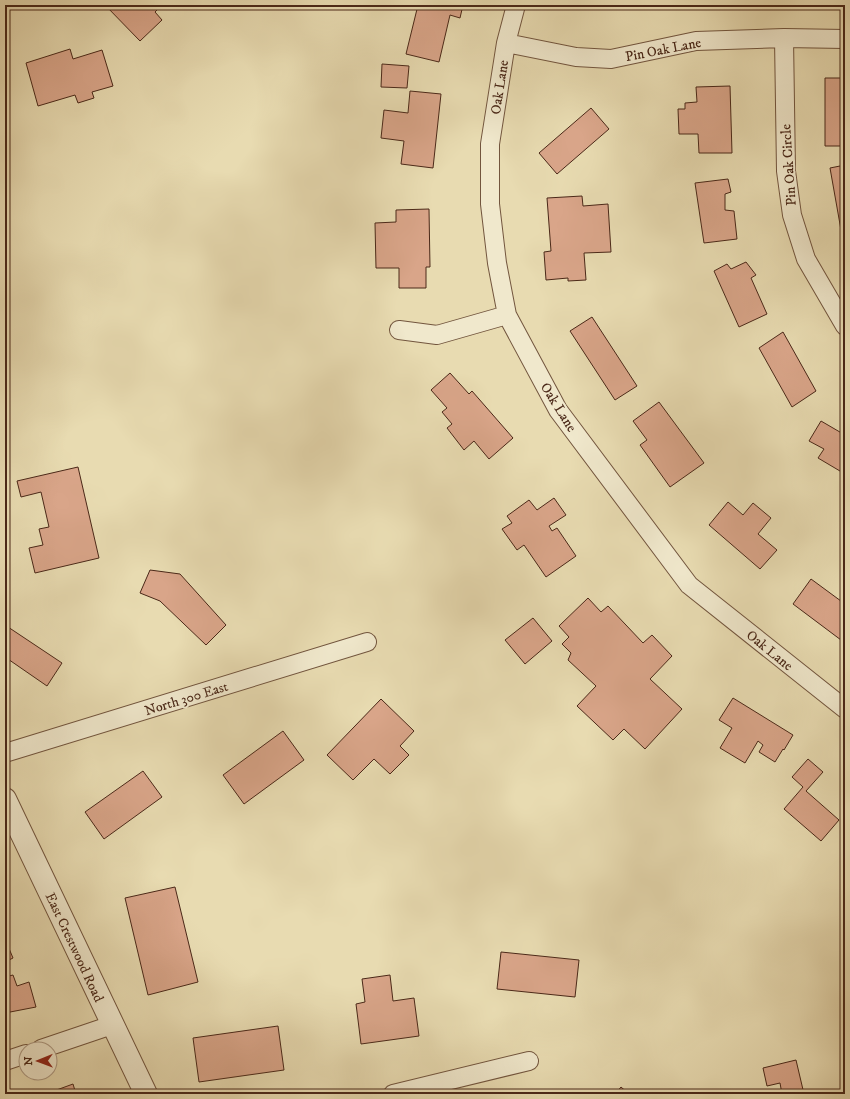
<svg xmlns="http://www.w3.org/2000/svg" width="850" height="1099" viewBox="0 0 850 1099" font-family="'IM FELL DW Pica',serif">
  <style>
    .building { fill: #d9a589; stroke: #4a2818 }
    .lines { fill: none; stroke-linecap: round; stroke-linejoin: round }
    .minor-casing { stroke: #72553e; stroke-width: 20 }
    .tertiary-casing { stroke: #72553e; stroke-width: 24 }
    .minor { stroke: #f0e8cc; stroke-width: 18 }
    .tertiary { stroke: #f0e8cc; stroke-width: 22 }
    .labels { text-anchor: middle; stroke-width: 4; stroke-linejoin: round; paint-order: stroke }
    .street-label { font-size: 14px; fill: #4a2818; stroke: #f0e8cc }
  </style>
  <rect width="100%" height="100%" fill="#e8dbb1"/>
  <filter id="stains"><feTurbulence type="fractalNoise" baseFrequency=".005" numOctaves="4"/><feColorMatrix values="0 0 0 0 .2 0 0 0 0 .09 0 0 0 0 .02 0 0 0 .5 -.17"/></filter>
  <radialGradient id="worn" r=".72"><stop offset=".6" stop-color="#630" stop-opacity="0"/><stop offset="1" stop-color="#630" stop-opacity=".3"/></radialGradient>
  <path class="building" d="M 105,5 L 162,5 L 155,12 L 162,20 L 140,41 Z
    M 418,5 L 463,5 L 460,18 L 450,15 L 439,62 L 406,54 Z
    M 566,5 L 613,5 L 613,6 L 566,8 Z
    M 70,49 L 73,59 L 102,50 L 113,86 L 92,92 L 94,98 L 78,103 L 75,95 L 38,106 L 26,63 Z
    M 382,64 L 409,66 L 407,88 L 381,87 Z
    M 825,78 L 845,78 L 845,146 L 825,146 Z
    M 730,86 L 732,153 L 699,153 L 698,134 L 679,134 L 678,109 L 685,109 L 685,103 L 697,102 L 696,87 Z
    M 410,91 L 441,94 L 433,168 L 401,164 L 404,141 L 381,138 L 384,110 L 408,113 Z
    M 591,108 L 609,129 L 557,174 L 539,153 Z
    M 845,165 L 845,229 L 841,230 L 830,168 Z
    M 728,179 L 731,192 L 725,194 L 725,210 L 734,211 L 737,239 L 704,243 L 695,183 Z
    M 582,196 L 583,206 L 608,204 L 611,252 L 584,253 L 586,280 L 568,281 L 568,278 L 546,280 L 544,252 L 551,251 L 547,198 Z
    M 429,209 L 430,267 L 426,267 L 426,288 L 399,288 L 399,268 L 376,268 L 375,223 L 396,222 L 396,210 Z
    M 746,262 L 756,275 L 751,278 L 767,314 L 739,327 L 714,271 L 727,264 L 731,269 Z
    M 592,317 L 637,386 L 615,400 L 570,331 Z
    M 783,332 L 816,391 L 792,407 L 759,348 Z
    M 450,373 L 469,394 L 472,391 L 513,438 L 489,459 L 474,441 L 464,450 L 447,428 L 452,424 L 442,412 L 447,408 L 431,390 Z
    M 659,402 L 704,463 L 670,487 L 640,445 L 647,440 L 633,421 Z
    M 821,421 L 845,435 L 845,474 L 818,458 L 824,449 L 809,441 Z
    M 78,467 L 99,558 L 35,573 L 29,548 L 43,545 L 39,529 L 49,527 L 41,492 L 21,497 L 17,481 Z
    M 554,498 L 566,515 L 549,526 L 552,531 L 557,528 L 576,556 L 546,577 L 524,545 L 517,550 L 502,529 L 512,523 L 507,516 L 529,500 L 537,510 Z
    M 728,502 L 743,515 L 753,503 L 771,518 L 758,534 L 777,550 L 760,569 L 709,525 Z
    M 150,570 L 180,574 L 226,625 L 206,645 L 160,601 L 140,593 Z
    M 811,579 L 845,604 L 845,643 L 793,604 Z
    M 588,598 L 601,612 L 608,606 L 643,643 L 652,635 L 672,656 L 650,679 L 682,709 L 645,749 L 624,729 L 613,740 L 577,706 L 596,686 L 568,660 L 571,653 L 562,644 L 569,637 L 559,626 Z
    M 533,618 L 552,641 L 525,664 L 505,640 Z
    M 5,625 L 62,663 L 47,686 L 5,657 Z
    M 733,698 L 793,735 L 784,750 L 783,749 L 775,762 L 759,752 L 763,745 L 758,741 L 745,763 L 720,748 L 732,728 L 719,720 Z
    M 381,699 L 414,731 L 400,746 L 409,755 L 390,774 L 374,759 L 353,780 L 327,755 Z
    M 283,731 L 304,760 L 244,804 L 223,775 Z
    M 808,759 L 823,772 L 806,791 L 839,820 L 821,841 L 784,809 L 803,787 L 792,777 Z
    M 143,771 L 162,797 L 104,839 L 85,812 Z
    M 175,887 L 198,982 L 148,995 L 125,898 Z
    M 5,939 L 13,958 L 5,962 Z
    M 501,952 L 579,960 L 575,997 L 497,989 Z
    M 13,975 L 17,986 L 29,982 L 36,1007 L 5,1013 L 5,977 Z
    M 390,975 L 393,1001 L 414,998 L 419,1036 L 361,1044 L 356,1004 L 365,1002 L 362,979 Z
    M 278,1026 L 284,1070 L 199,1082 L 193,1038 Z
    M 796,1060 L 804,1094 L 782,1094 L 780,1083 L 767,1086 L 763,1068 Z
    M 73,1084 L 76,1094 L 51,1094 L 51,1092 Z
    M 621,1087 L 629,1094 L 615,1094 Z"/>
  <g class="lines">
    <defs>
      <path id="minor" d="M 516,5 L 506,43 L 490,144 L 490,204 L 497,263 L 507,315 L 558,410 L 689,585 L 845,709
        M 784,38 L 786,171 L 792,215 L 806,259 L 845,326
        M 506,43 L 576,57 L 611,59 L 696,41 L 784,38 L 845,39
        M 399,330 L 437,335 L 507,315
        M 5,753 L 367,642
        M 41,1049 L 112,1025
        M 5,1061 L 26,1054
        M 393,1094 L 529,1061"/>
      <path id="tertiary" d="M 5,799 L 146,1094"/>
    </defs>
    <use href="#minor" class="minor-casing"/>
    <use href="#tertiary" class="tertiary-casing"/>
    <use href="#minor" class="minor"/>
    <use href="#tertiary" class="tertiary"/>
  </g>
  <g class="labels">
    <g class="street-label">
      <text transform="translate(663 49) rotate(-11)" y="5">Pin Oak Lane</text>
      <text transform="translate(499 87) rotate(-81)" y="5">Oak Lane</text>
      <text transform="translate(788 165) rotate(-94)" y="5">Pin Oak Circle</text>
      <text transform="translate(559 407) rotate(58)" y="5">Oak Lane</text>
      <text transform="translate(770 650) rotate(39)" y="5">Oak Lane</text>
      <text transform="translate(186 698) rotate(-17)" y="5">North 300 East</text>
      <text transform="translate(75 947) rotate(65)" y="5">East Crestwood Road</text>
    </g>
  </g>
  <rect width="850" height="1099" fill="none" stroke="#e8dbb1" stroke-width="20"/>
  <rect x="6" y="6" width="838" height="1087" fill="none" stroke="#4a2818" stroke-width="2"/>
  <rect x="10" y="10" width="830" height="1079" fill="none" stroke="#4a2818"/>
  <g transform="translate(38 1061) rotate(269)"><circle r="19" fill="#f0e8cc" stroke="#ae9b84"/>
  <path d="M0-3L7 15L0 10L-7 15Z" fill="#8f2418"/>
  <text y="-6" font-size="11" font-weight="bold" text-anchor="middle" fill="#4a2818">N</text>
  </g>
  <rect width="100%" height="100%" filter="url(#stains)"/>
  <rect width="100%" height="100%" fill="url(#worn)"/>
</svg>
